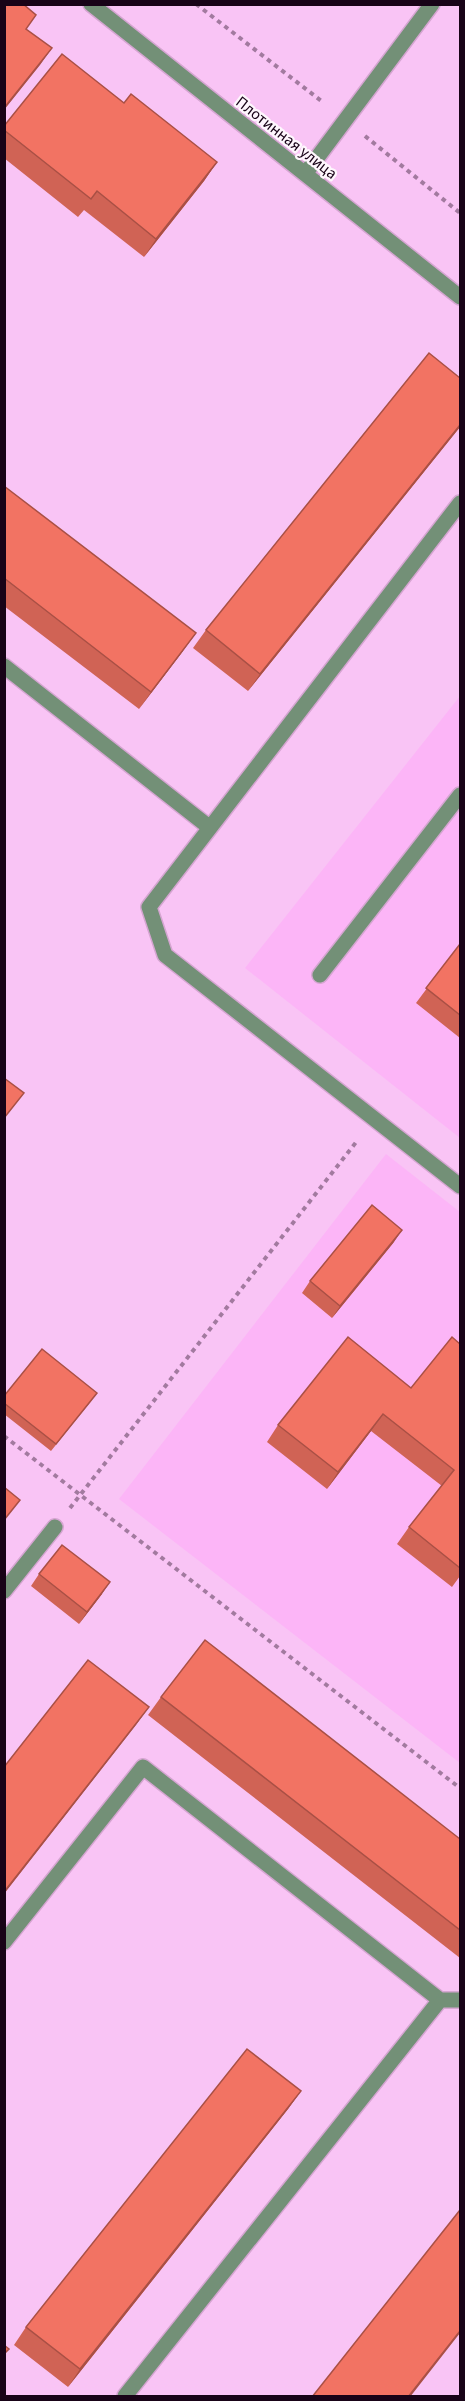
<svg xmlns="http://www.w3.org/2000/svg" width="465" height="2401" viewBox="0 0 465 2401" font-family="'Source Sans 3',sans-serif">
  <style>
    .built { fill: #fcb5f7 }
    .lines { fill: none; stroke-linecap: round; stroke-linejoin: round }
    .minor-casing { stroke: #d5a5d1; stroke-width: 18 }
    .path { stroke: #a27a9f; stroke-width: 4; stroke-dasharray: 4.5 4.5; stroke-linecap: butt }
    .minor { stroke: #739077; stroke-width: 15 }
    .wall { fill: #d06355 }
    .shaded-wall { fill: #a95045 }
    .building { fill: #f27363; stroke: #a95045; stroke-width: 1.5 }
    .labels { text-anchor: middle; stroke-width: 4.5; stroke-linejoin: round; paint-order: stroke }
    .street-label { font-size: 16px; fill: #180317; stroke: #fef7fd }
  </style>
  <rect width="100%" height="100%" fill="#f9c4f5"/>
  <path class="built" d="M 460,696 L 460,1138 L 245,968 Z
    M 386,1154 L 460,1212 L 460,1763 L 119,1499 Z"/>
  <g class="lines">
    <defs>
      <path id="minor" d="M 91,4 L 460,297
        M 305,174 L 432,4
        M 460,503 L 149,907 L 165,955 L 460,1186
        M 4,666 L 209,827
        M 320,975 L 460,795
        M 4,1591 L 55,1527
        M 4,1942 L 143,1767 L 440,2000 L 460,2000
        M 125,2396 L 440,2000"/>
    </defs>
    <use href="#minor" class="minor-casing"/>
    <path class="path" d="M 196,4 L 324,103
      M 365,136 L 460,213
      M 4,1436 L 460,1788
      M 70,1508 L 357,1141"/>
    <use href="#minor" class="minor"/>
  </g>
  <path class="wall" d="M 124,103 L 217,162 L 204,181 L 144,257 L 84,210 L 78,217 L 4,158 L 4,126 Z
    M 460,378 L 460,427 L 248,691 L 193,648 L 206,630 Z
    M 4,486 L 183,651 L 139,709 L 4,606 Z
    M 460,944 L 460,1038 L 416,1003 Z
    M 394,1242 L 332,1318 L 302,1293 L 310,1281 Z
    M 460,1344 L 460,1576 L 452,1587 L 397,1544 L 409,1527 L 442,1486 L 371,1431 L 327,1489 L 267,1442 L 278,1425 L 411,1388 Z
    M 4,1396 L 92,1400 L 51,1451 L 4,1414 Z
    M 39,1574 L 102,1594 L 79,1624 L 31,1586 Z
    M 161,1697 L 460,1839 L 460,1958 L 148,1715 Z
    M 301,2091 L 288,2109 L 68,2387 L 14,2345 L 26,2327 Z"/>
  <path class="shaded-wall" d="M 52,48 L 40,65 L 4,110 L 4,108 Z
    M 217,162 L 204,181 L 144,257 L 156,239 Z
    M 460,425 L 460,427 L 248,691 L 260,674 Z
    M 196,633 L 183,651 L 139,709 L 151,692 Z
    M 402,1230 L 394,1242 L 332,1318 L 340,1306 Z
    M 383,1414 L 371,1431 L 327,1489 L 338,1472 Z
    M 110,1582 L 102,1594 L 79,1624 L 87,1612 Z
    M 149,1707 L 136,1725 L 4,1894 L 4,1892 Z
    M 301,2091 L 288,2109 L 68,2387 L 80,2369 Z
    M 460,2331 L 460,2333 L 410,2397 L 408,2397 Z"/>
  <path class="building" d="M 4,4 L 23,4 L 36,15 L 26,29 L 52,48 L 4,108 Z
    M 62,54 L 124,103 L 131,94 L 217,162 L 156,239 L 97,191 L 91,199 L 4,130 L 4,126 Z
    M 429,353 L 460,378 L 460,425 L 260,674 L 206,630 Z
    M 4,486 L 196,633 L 151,692 L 4,578 Z
    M 460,944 L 460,1015 L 426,988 Z
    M 4,1078 L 24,1093 L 4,1118 Z
    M 372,1205 L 402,1230 L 340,1306 L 310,1281 Z
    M 348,1337 L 411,1388 L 452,1337 L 460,1344 L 460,1568 L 409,1527 L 454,1470 L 383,1414 L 338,1472 L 278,1425 Z
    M 42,1349 L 97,1393 L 56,1444 L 4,1403 L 4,1396 Z
    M 4,1487 L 20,1500 L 4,1520 Z
    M 62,1545 L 110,1582 L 87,1612 L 39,1574 Z
    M 205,1640 L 460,1839 L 460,1930 L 161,1697 Z
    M 88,1660 L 149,1707 L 4,1892 L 4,1767 Z
    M 247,2049 L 301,2091 L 80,2369 L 26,2327 Z
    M 460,2210 L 460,2331 L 408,2397 L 312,2397 Z
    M 4,2345 L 9,2349 L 4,2354 Z"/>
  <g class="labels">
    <g class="street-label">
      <text transform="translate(287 137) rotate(38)" y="6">Плотинная улица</text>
    </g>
  </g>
  <rect width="465" height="2401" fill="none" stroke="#180317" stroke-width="12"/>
</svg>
